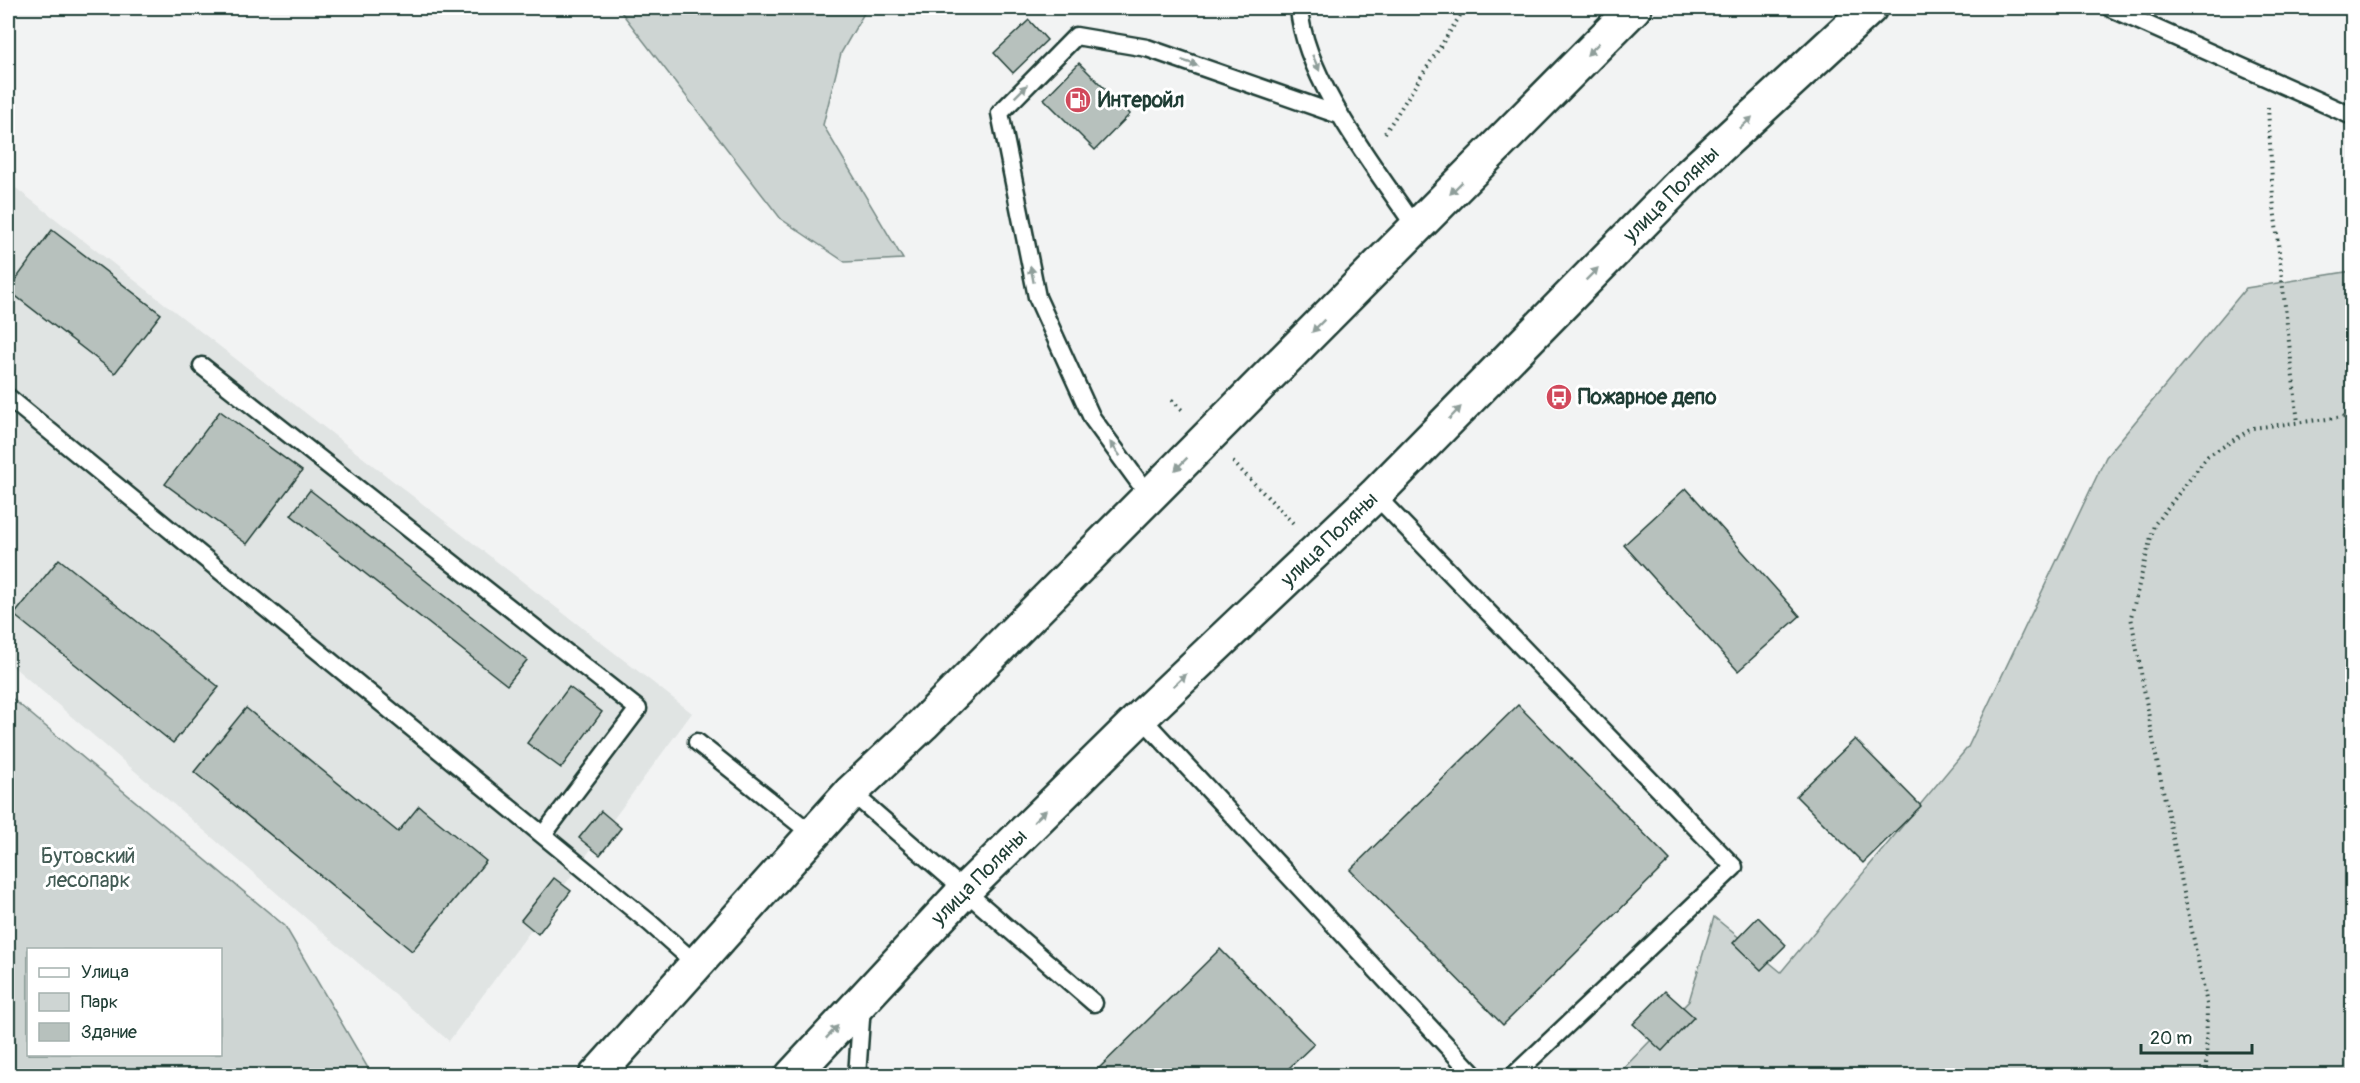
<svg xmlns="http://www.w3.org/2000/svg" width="2360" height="1083" viewBox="0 0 2360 1083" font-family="Pangolin,sans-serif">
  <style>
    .built { fill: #e0e4e3 }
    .green { fill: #ced5d3; stroke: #768984; stroke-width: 1.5; fill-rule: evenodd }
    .building { fill: #b7c1bd; stroke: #1f3d34; stroke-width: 1.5 }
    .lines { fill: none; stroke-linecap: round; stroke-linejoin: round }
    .service-casing { stroke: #1f3d34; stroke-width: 21 }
    .secondary-casing { stroke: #1f3d34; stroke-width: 38 }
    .path { stroke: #1f3d34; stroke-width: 4; stroke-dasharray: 1.5 4.5; stroke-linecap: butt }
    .service { stroke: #fff; stroke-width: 16 }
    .secondary { stroke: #fff; stroke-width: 33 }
    .oneway { fill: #8f9e9a }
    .labels { text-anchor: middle; stroke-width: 6; stroke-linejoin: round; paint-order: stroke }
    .poi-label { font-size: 21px; font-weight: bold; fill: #1f3d34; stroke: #fff; text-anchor: start }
    .street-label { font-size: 21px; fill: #1f3d34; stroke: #fff }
    .park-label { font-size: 21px; fill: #425b54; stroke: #fff }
  </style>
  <rect width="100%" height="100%" fill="#f2f3f3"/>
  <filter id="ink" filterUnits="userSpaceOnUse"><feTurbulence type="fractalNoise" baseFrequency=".0167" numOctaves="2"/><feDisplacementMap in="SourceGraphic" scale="12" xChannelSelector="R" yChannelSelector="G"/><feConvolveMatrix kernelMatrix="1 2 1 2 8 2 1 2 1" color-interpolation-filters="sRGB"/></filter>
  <g filter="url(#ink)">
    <path class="built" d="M 8,182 L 692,713 L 449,1041 L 8,662 Z"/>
    <path class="green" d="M 618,8 L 867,8 L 841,53 L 823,125 L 903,259 L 845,262 L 781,219 Z
      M 2352,271 L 2352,1075 L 1616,1076 L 1689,1001 L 1714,917 L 1781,972 L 1968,747 L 2106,457 L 2246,288 Z
      M 8,695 L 285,926 L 372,1075 L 8,1075 ZM 28,950 L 220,950 L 220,1054 L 28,1054 Z"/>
    <path class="building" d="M 1029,20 L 1047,40 L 1013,73 L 994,53 Z
      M 1079,63 L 1130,114 L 1095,150 L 1044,99 Z
      M 52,230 L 161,314 L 115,373 L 8,290 Z
      M 220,411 L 302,471 L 247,544 L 165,484 Z
      M 1686,488 L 1800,616 L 1738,671 L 1624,545 Z
      M 310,490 L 527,660 L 507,685 L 291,515 Z
      M 59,559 L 219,687 L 173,743 L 14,615 Z
      M 569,687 L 602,712 L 561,768 L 527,743 Z
      M 1518,705 L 1670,860 L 1503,1025 L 1350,870 Z
      M 246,708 L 398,832 L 419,806 L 486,861 L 412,951 L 194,772 Z
      M 1855,739 L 1921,806 L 1863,863 L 1796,796 Z
      M 601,811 L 621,828 L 600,855 L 579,838 Z
      M 554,878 L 571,891 L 538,934 L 521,920 Z
      M 1758,917 L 1786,945 L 1761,970 L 1733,943 Z
      M 1220,949 L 1314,1044 L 1289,1068 L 1296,1076 L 1091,1076 Z
      M 1665,991 L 1694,1017 L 1662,1051 L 1633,1024 Z"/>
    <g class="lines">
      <defs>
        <path id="service" d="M 1299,8 C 1304,78 1376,169 1416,228
          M 2110,8 L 2352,116
          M 202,366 L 638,709 L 543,835
          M 8,397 L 650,923 L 695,963
          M 1375,495 L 1734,867 L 1513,1076
          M 1149,496 L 1092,418 L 1037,297 L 1000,113 L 1076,36 L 1147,48 L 1339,115
          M 1141,717 L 1475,1076
          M 697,742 L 812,834
          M 851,792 L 1094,1003
          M 857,1076 L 862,1005"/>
        <path id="secondary" d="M 596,1076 L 851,792 L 923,724 L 1634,8
          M 792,1076 L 965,890 L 1141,717 L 1375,495 L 1688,176 L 1870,8"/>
      </defs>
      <use href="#service" class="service-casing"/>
      <use href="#secondary" class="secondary-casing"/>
      <path class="path" d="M 2268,107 L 2273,198 L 2298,423
        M 1385,133 L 1465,8
        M 1172,400 L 1184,412
        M 1233,462 L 1293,523
        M 2206,1076 L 2207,1004 L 2156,756 L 2131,617 L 2154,525 L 2208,456 L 2253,428 L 2352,416"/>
      <use href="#service" class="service"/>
      <use href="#secondary" class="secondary"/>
    </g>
    <defs><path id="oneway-solid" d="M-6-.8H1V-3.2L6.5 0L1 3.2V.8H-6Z" transform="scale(1.5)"/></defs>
    <g class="oneway">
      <use href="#oneway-solid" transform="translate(1593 49) rotate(135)"/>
      <use href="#oneway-solid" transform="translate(1190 63) rotate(19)"/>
      <use href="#oneway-solid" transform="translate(1316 63) rotate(66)"/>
      <use href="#oneway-solid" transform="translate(1021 91) rotate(-45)"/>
      <use href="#oneway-solid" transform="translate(1746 123) rotate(-43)"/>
      <use href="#oneway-solid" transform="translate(1456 188) rotate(135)"/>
      <use href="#oneway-solid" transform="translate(1032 274) rotate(-101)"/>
      <use href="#oneway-solid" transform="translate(1592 274) rotate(-45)"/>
      <use href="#oneway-solid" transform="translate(1318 326) rotate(135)"/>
      <use href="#oneway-solid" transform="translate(1455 413) rotate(-46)"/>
      <use href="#oneway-solid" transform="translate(1115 449) rotate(-126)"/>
      <use href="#oneway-solid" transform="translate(1181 464) rotate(135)"/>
      <use href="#oneway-solid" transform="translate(1180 680) rotate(-43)"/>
      <use href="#oneway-solid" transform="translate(1040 816) rotate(-44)"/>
      <use href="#oneway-solid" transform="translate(832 1032) rotate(-47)"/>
    </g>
  </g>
  <defs>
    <symbol id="fuel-disc" viewBox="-11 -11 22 22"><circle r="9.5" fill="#d1495b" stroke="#fff"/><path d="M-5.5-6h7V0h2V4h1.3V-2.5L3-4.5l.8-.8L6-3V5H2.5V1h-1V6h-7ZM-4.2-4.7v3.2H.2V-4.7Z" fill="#fff"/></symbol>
    <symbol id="bus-disc" viewBox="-11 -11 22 22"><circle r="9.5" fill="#d1495b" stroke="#fff"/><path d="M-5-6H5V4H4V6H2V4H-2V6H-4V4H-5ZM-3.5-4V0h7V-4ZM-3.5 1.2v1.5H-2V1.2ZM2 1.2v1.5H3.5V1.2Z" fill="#fff"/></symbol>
  </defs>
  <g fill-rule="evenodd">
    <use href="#fuel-disc" x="1063" y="85" width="30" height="30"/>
    <use href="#bus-disc" x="1544" y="382" width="30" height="30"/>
  </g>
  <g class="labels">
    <g class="poi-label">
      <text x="1098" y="107">Интеройл</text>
      <text x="1578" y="404">Пожарное депо</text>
    </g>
    <g class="street-label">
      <text transform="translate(1671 194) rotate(-45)" y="7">улица Поляны</text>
      <text transform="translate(1329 539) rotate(-44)" y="7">улица Поляны</text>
      <text transform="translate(979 877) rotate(-45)" y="7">улица Поляны</text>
    </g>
    <g class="park-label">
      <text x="88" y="863">Бутовский<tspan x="88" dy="24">лесопарк</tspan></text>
    </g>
  </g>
  <rect width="2360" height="1083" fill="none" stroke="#fff" stroke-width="30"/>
  <rect x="15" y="15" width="2330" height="1053" fill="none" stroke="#1f3d34" stroke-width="2" filter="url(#ink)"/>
  <rect x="27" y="948" width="195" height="108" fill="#ffffff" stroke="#a5b1ae" stroke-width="1.5"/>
  <rect x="39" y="968" width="30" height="9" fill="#ffffff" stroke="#a5b1ae" stroke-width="1.5"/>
  <text x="81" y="978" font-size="18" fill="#1f3d34">Улица</text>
  <rect x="39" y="993" width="30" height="18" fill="#ced5d3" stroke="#a5b1ae" stroke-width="1.5"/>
  <text x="81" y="1008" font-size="18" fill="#1f3d34">Парк</text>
  <rect x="39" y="1023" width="30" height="18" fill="#b7c1bd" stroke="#a5b1ae" stroke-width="1.5"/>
  <text x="81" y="1038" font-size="18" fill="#1f3d34">Здание</text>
  <path d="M2141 1044v9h111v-9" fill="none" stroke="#1f3d34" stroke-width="3"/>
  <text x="2150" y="1044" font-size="18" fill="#1f3d34" stroke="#ffffff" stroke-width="4.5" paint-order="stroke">20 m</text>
</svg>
